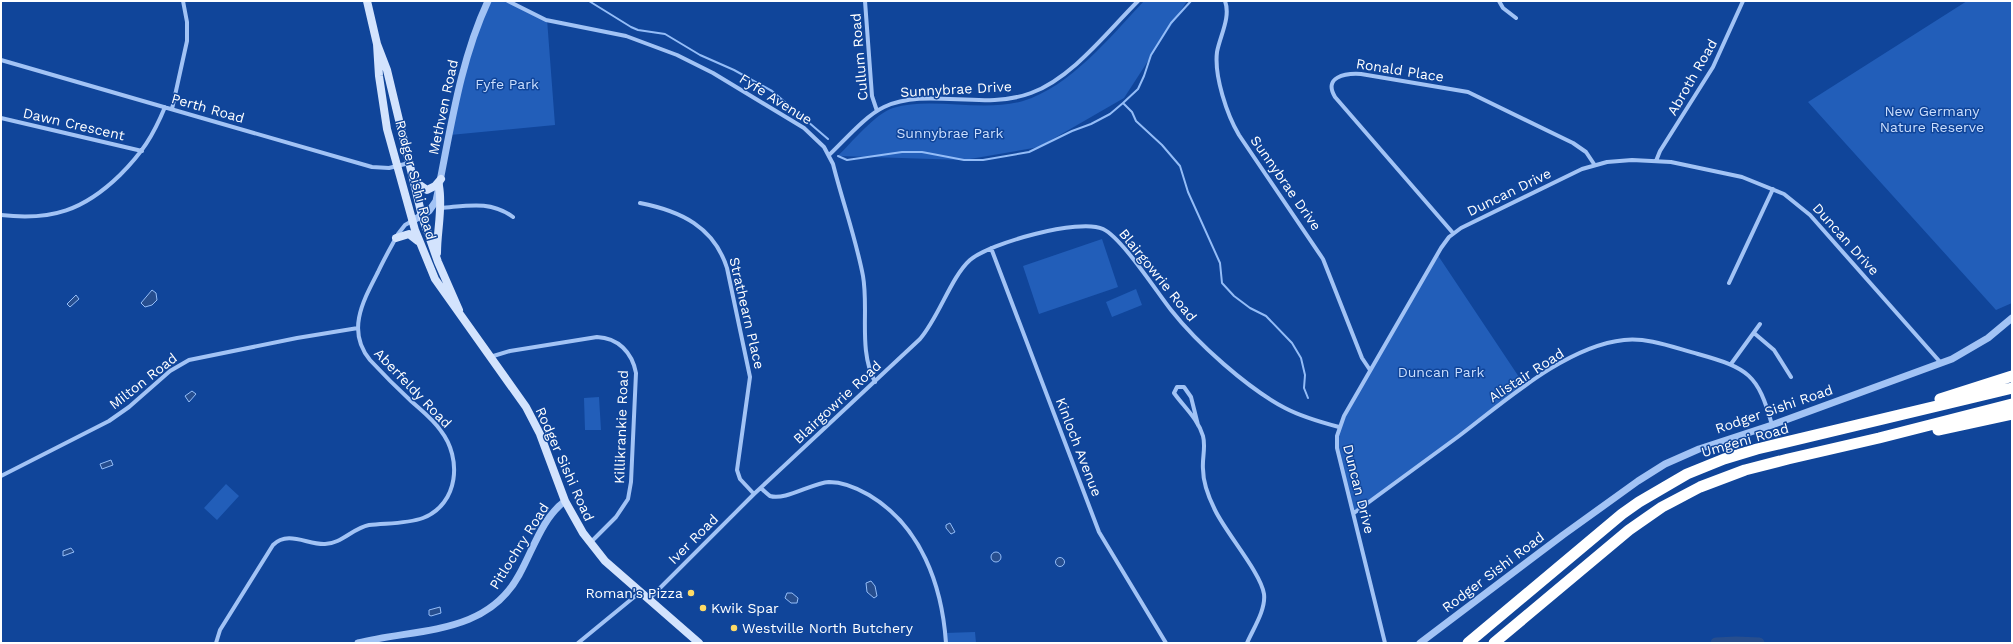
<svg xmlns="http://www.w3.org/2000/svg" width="2013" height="644" viewBox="0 0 2013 644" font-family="'Work Sans',sans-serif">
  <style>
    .green { fill: #225eb9 }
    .water { fill: #274e8e; stroke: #94bdf8 }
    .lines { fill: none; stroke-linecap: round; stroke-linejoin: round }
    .stream { stroke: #94bdf8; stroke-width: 2 }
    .river { stroke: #274e8e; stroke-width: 11 }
    .minor { stroke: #a2c3f5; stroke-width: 4 }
    .tertiary { stroke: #a2c3f5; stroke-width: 7 }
    .secondary { stroke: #d3e3fd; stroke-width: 8 }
    .motorway { stroke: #fff; stroke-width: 11 }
    .poi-dot { fill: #ffdb66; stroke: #10459a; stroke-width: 1.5 }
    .labels { text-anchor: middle; stroke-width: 3; stroke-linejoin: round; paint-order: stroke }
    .street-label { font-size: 14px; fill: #fff; stroke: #10459a }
    .park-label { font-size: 14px; fill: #cbdffe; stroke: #10459a }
    .poi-label { font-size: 14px; fill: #fff; stroke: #10459a; text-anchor: start }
  </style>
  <rect width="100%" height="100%" fill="#10459a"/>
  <path class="green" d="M 489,1 L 510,1 L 547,19 L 555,125 L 450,135 L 466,63 Z
    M 1144,1 L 1187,1 L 1124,98 L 1039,147 L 964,160 L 838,156 C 851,143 876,113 893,108 C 932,96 981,113 1023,101 C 1070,87 1111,36 1144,1 Z
    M 1967,1 L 2012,1 L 2012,303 L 1996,310 L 1808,102 Z
    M 1102,239 L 1118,287 L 1039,314 L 1023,266 Z
    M 1437,254 L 1525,386 L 1354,513 L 1337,449 L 1339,427 Z
    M 1136,289 L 1142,305 L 1112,317 L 1106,302 Z
    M 599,397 L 601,430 L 585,430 L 584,398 Z
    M 226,484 L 239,496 L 217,520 L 204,508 Z
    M 975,632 L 976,643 L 946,643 L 945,633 Z"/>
  <path class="water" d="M 152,290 L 156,293 L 157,300 L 152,305 L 145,307 L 141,303 Z
    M 76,295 L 79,299 L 70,307 L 67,304 Z
    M 192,391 L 196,394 L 189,402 L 185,396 Z
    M 111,460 L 113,465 L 102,469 L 100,464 Z
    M 950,523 L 955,532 L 951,534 L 946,528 L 946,525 Z
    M 71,548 L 74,552 L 63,556 L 63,551 Z
    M991 557a5 5 0 1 1 10 0a5 5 0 1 1-10 0Z
    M1055.5 562a4.5 4.5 0 1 1 9 0a4.5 4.5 0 1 1-9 0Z
    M 871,581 L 875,586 L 877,596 L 874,598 L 867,592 L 866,583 Z
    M 787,593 L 792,593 L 798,598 L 797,603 L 791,603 L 785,598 Z
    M 440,607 L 441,613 L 431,616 L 429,615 L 429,610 Z"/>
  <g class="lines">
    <path class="stream" d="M 589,1 L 631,27 L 638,30 L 665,34 L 700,55 L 734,70 L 772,91 L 828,139
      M 1123,103 L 1132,112 L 1136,121 L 1162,145 L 1180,166 L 1188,192 L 1220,263 L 1222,283 L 1234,296 L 1250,308 L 1266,316 L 1292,343 L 1301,358 L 1305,375 L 1304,388 L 1308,398
      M 838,156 L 847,160 L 902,152 L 922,152 L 964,160 L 983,160 L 1029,152 L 1072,131 L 1091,124 L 1110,114 L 1123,103 L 1138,89 L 1144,76 L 1151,55 L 1171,23 L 1191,1"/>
    <path class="river" d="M 1716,643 L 1736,642 L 1759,643"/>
    <path class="minor" d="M 508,1 L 546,20 L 626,36 L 677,55 L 713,73 L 804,128 L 824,147 L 833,164 C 842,200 856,239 863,276 C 869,310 858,350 875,382
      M 865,1 L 872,96 L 877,111
      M 1225,1 C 1231,17 1220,36 1217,52 C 1214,76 1227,115 1239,135 L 1323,259 L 1362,358 L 1370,370
      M 1499,1 L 1503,8 L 1516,18
      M 1,60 L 372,167 L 389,168 L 409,163
      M 172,109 L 187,41 L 187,22 L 183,1
      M 1,118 L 142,151
      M 829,155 C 845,140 865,116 884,107 C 927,87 983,111 1031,93 C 1072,78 1107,32 1138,1
      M 1656,161 L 1660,151 L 1713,67 L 1743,1
      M 640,203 C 681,211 714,227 727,268 L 750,377 L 737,470 L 740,479 L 754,494
      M 441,208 C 467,206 490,200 513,217
      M 1,215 C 52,221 84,210 120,175 C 142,153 153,136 165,107
      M 1453,233 L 1335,97 C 1323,77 1345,73 1361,74 L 1468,92 L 1573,143 L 1586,152 L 1594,164
      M 991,248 L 1099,532 L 1166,643
      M 1729,283 L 1773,189
      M 1754,333 L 1774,350 L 1791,377
      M 490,357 L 510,351 L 597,337 C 618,338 632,352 636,373 L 631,482 L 628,499 L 616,517 L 590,543
      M 1731,364 L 1760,324
      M 1198,425 L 1191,397 L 1184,387 L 1177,387 L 1174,393 C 1184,407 1198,419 1203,436 C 1206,447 1202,458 1203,469 C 1203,483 1209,498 1215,510 C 1226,533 1261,573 1264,594 C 1266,610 1253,629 1247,643
      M 1,476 L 109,421 L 129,407 L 170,371 L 189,360 L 297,338 L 358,328
      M 761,488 C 764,491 767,494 770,496 C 785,501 812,483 829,482 C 843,482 857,488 869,495 C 921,526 942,585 946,643
      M 1354,513 C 1389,487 1424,462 1459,436 C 1504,402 1566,346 1624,340 C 1648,337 1675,348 1698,354 C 1748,368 1758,374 1772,425
      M 648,600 L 754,494 L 920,339 C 939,317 951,277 970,260 C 990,243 1079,218 1103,229 C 1122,238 1156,291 1171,310 C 1197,343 1247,388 1285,408 C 1302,417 1320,422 1339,427
      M 216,643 L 220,630 L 273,545 C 288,530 308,545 325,544 C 341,544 353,528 369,525 C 386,523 407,524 423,518 C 459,504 462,458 441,431 C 433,419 421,410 411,401 C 397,388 383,374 370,360 C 346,331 363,301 378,272 C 384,259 391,247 398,234 L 405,225 L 412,221
      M 578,643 L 639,593
      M 1385,643 L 1337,448 L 1337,436 L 1344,416 L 1441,248 L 1449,237 L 1461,228 L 1582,169 L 1607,162 L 1632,160 L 1671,162 L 1742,177 L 1784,194 L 1810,215 L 1941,363"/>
    <path class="tertiary" d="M 412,221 L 429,211 L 436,201 C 450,134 459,63 488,1
      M 358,643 C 416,628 486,636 519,575 C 533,550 542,518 565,501
      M 1420,643 L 1563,535 L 1638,481 L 1665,464 L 1699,449 L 1772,425 L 1952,359 L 1988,338 L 2012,318"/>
    <path class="secondary" d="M 367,1 L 377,44 L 387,70 L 422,216 L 438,262 L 459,310
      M 377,44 L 379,76 L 387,129 L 415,230 L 435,279 L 526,407 L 540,434 L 565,501 L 583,533 L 605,561 L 699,643
      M 414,181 L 427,190 L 435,186 L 441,179
      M 396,238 L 409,234 L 418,241
      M 437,253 C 437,230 443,208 439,186"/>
    <path class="motorway" d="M 1940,399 L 2012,376
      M 1938,430 L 2012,414
      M 1468,643 L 1622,514 L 1639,502 L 1687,474 L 1724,459 L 1757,449 L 2012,388
      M 1494,643 L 1629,530 L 1662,507 L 1700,487 L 1745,470 L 1788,459 L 1879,438 L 2012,404"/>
  </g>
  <g class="poi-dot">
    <circle cx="691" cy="593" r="4"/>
    <circle cx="703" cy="608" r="4"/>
    <circle cx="734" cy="628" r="4"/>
  </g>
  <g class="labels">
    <g class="street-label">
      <text transform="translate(859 57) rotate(-95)" y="5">Cullum Road</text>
      <text transform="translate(1400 70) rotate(9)" y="5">Ronald Place</text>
      <text transform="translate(1692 77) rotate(-60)" y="5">Abroth Road</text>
      <text transform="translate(956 89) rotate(-3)" y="5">Sunnybrae Drive</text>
      <text transform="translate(776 99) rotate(32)" y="5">Fyfe Avenue</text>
      <text transform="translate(443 107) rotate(-78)" y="5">Methven Road</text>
      <text transform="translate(208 108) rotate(16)" y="5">Perth Road</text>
      <text transform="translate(74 124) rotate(13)" y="5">Dawn Crescent</text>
      <text transform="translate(416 180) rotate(75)" y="5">Rodger Sishi Road</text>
      <text transform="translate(1286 183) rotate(55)" y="5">Sunnybrae Drive</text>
      <text transform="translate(1509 192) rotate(-26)" y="5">Duncan Drive</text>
      <text transform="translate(1846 239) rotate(48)" y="5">Duncan Drive</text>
      <text transform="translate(1158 275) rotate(51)" y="5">Blairgowrie Road</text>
      <text transform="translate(747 313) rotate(77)" y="5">Strathearn Place</text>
      <text transform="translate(1526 375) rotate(-33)" y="5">Alistair Road</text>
      <text transform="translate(143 381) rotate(-38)" y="5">Milton Road</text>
      <text transform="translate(413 388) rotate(46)" y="5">Aberfeldy Road</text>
      <text transform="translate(837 402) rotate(-43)" y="5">Blairgowrie Road</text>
      <text transform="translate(1774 409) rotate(-19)" y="5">Rodger Sishi Road</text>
      <text transform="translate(621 427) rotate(-88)" y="5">Killikrankie Road</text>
      <text transform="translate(1745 440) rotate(-16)" y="5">Umgeni Road</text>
      <text transform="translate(1079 447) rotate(69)" y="5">Kinloch Avenue</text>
      <text transform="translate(565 464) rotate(66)" y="5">Rodger Sishi Road</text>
      <text transform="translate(1359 489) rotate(76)" y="5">Duncan Drive</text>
      <text transform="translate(693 539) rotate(-45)" y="5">Iver Road</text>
      <text transform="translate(519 546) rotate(-58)" y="5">Pitlochry Road</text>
      <text transform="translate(1493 572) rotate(-37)" y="5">Rodger Sishi Road</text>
    </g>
    <g class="park-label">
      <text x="507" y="89">Fyfe Park</text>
      <text x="1932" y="116">New Germany<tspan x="1932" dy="16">Nature Reserve</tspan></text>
      <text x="950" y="138">Sunnybrae Park</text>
      <text x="1441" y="377">Duncan Park</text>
    </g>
    <g class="poi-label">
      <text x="683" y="598" text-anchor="end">Roman's Pizza</text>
      <text x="711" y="613">Kwik Spar</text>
      <text x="742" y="633">Westville North Butchery</text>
    </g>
  </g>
  <rect width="2013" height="644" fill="none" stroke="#ffffff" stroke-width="4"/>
</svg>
